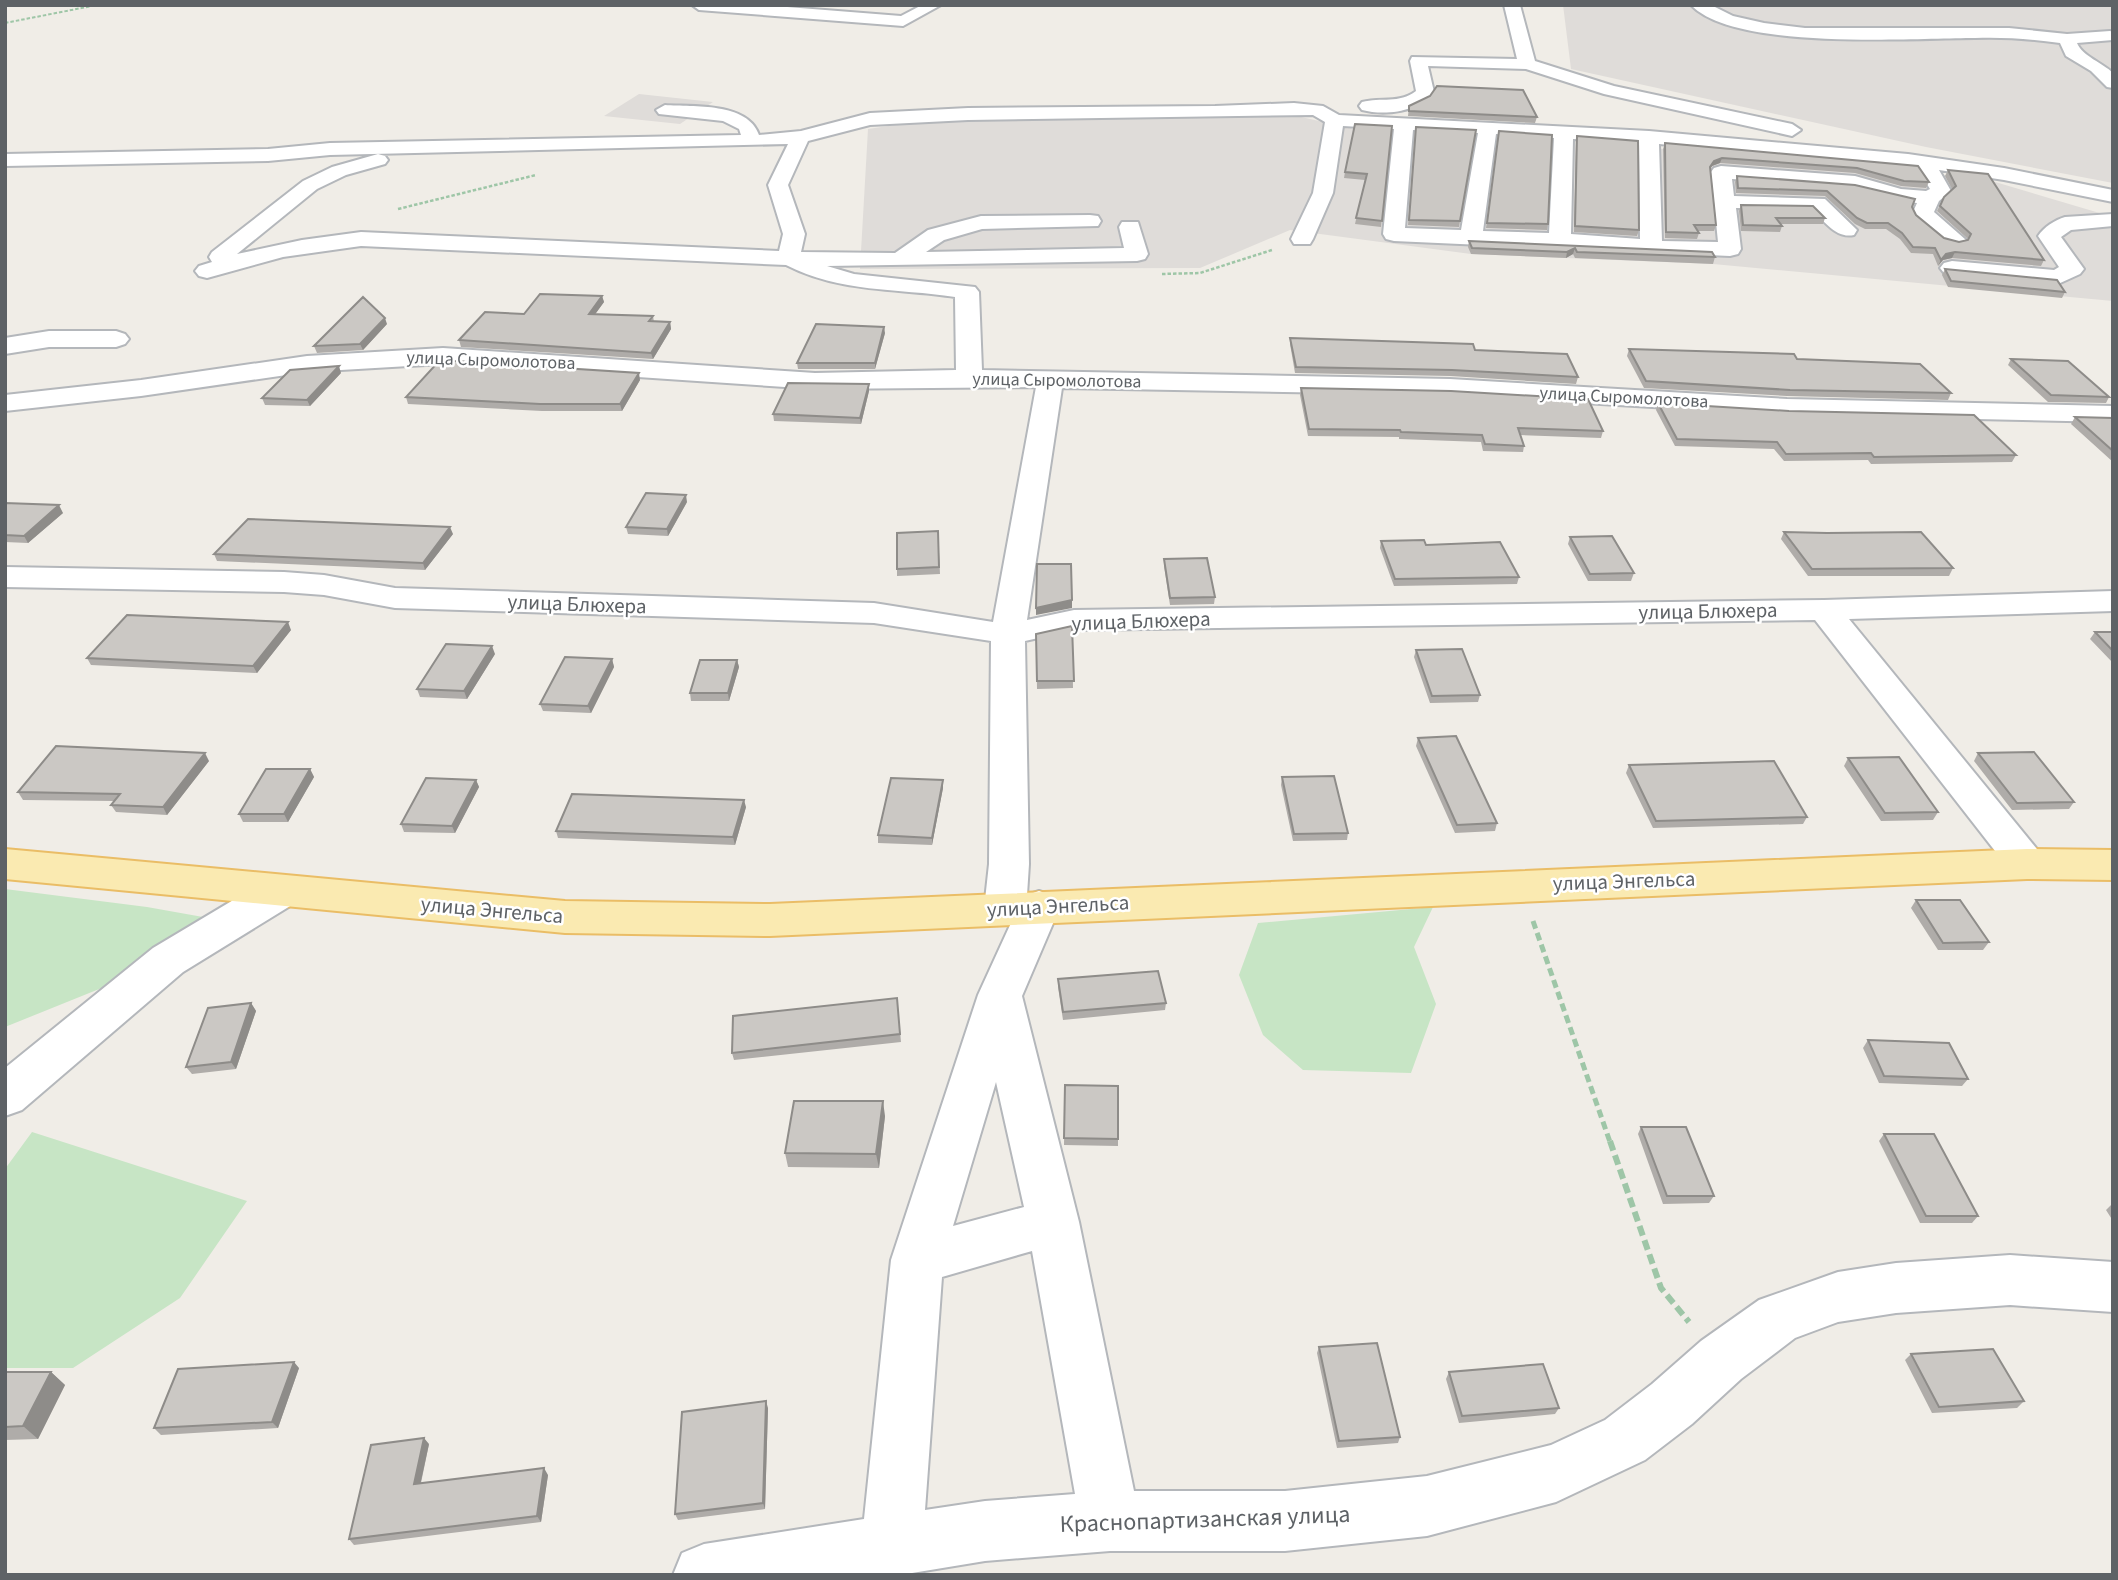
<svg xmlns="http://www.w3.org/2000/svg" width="2118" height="1580" viewBox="0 0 2118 1580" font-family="'Source Sans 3',sans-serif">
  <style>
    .industrial { fill: #dfdcd9 }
    .green { fill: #c7e5c5 }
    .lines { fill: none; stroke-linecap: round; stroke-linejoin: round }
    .minor-casing { stroke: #b4b7bb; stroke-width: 4 }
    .major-casing { stroke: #eabd66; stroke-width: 4 }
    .path-far3 { stroke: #9ec6a7; stroke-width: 2; stroke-dasharray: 3.5 2; stroke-linecap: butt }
    .path-far2 { stroke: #9ec6a7; stroke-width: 2.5; stroke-dasharray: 3.5 2; stroke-linecap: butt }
    .path-far1 { stroke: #9ec6a7; stroke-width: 5; stroke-dasharray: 8 4.5; stroke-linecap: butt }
    .path { stroke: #9ec6a7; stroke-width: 6; stroke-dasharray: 10 5; stroke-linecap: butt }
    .minor { fill: #fff; fill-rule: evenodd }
    .major { fill: #faeab1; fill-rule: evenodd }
    .wall { fill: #afaca9 }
    .shaded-wall { fill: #8e8c89 }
    .building { fill: #cbc8c4; stroke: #8e8c89; stroke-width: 2 }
    .labels { text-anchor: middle; stroke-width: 5; stroke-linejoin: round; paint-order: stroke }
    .far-street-label { font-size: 18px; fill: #5e6266; stroke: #fff }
    .street-label { font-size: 21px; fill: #5e6266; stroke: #fff }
    .near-street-label { font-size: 24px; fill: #5e6266; stroke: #fff }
  </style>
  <rect width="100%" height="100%" fill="#f0ede7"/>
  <path class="industrial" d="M 1563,5 L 2113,5 L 2113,183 L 1926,147 L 1571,69 Z
    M 639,94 L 713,102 L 680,124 L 604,116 Z
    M 1301,117 L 1355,129 L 1395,131 L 1431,129 L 1502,134 L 1985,179 L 2113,217 L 2113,301 L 1713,264 L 1471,254 L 1290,230 L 1200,268 L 860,269 L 868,129 L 943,118 Z"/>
  <path class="green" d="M 5,889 L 147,907 L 203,917 L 129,977 L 5,1027 Z
    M 1433,907 L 1414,947 L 1436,1004 L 1411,1073 L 1303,1070 L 1263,1035 L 1239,975 L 1258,923 Z
    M 32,1132 L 247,1201 L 180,1298 L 73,1368 L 5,1368 L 5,1169 Z"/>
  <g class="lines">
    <defs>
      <path id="minor" d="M 692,5 L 761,5 L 901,16 L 922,5 L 941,5 L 903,26 L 699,10 Z
        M 1504,5 L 1520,5 L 1535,61 L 1614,86 L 1792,124 L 1801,130 L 1792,136 L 1604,94 L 1526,69 L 1428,66 L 1434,92 C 1419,112 1385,116 1362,110 L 1359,106 L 1362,102 C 1381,97 1399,104 1416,91 L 1410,61 L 1412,57 L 1517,59 Z
        M 1691,5 L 1711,5 L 1733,16 L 1764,23 L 1805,28 L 2009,28 L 2067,34 L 2110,31 L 2113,32 L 2113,40 L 2077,43 C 2082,56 2103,63 2113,73 L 2113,88 L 2107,87 L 2091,71 L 2066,56 L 2060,43 C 2032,39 2004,37 1975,38 C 1912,38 1735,51 1691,5 Z
        M 1294,103 L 1323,106 L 1339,115 L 1649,131 L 1908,154 L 2004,168 L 2113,190 L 2113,202 L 2004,180 L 1939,170 L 1951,191 L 1939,201 L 1934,212 L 1966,240 L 1963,245 C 1944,249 1929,230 1915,219 L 1912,214 L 1917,203 L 1899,201 L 1853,188 L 1732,179 L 1734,196 L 1825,199 L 1857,230 L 1854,235 C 1836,239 1824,221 1812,209 L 1736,208 L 1741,249 L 1738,254 L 1730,256 L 1394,241 L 1386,239 L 1383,234 L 1394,129 L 1343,126 L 1333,193 L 1313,239 L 1310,244 L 1294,244 L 1291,239 L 1313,193 L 1325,122 L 1313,115 L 968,120 L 870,125 L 808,141 L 788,185 L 805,234 L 801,252 L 895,253 L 928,230 L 981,216 L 1090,215 L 1098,216 L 1101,221 L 1098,226 L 982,229 L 944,240 L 926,252 L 1124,248 L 1119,227 L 1122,222 L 1138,222 L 1148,254 L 1145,259 L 1137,261 L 827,266 L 854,274 L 975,287 L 979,292 L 982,370 L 1450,379 L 1787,399 L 2113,406 L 2113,422 L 1787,415 L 1450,395 L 1062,388 L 1027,620 L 1074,610 L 1824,600 L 2113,591 L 2113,611 L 1849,619 L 2041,854 L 2047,864 L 2041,874 L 2027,879 L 2013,874 L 1815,620 L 1074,630 L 1025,641 L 1029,864 L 1027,895 L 1039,891 L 1054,896 L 1060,907 L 1022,996 L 1079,1222 L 1134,1491 L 1285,1491 L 1427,1476 L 1551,1445 L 1605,1420 L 1652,1384 L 1701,1341 L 1759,1300 L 1838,1272 L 1896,1263 L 2010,1255 L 2113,1262 L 2113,1312 L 2010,1305 L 1896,1313 L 1838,1322 L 1795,1338 L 1741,1379 L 1692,1424 L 1645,1460 L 1556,1502 L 1427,1536 L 1285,1551 L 1110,1551 L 985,1561 L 900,1575 L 673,1575 L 682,1553 L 704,1544 L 864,1519 L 891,1260 L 978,995 L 1011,923 L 1005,925 L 990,920 L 984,909 L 989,864 L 991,641 L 874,623 L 395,608 L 324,595 L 284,592 L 5,587 L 5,567 L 284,572 L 324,575 L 395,588 L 874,603 L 993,622 L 1036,387 L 815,389 L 443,364 L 307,372 L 141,396 L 5,411 L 5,395 L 141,380 L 307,356 L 443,348 L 815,373 L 956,370 L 955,297 C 897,288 840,293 786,265 L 361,246 L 283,257 L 207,278 L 199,276 L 195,271 L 199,266 L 212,262 L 209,257 L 212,252 L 303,181 L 332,167 L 378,154 L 385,156 L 388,160 L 385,164 L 346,175 L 317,189 L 237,254 L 302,240 L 361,232 L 779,251 L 783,234 L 768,185 L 788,144 L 330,155 L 268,161 L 5,166 L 5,154 L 268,149 L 330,143 L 741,135 L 739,129 L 723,121 L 659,114 L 656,110 L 665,105 C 693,107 748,102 759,135 L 801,131 L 870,113 L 968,108 L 1215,106 ZM 1413,130 L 1478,133 L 1461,230 L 1405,228 ZM 1496,134 L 1554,138 L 1549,233 L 1483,231 ZM 1573,139 L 1639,142 L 1640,239 L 1571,234 ZM 1659,144 L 1917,168 L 1930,189 L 1926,191 L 1901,189 L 1855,176 L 1721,166 L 1714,168 L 1711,172 L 1718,242 L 1662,241 ZM 996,1082 L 1024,1207 L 953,1226 ZM 1032,1251 L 1075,1494 L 985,1501 L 925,1510 L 942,1277 Z
        M 2113,214 L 2113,226 L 2071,230 L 2061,237 L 2084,269 L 2080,274 L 2058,284 L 1952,275 L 1944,273 L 1940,268 L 1944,263 L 1952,261 L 2054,270 L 2059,267 L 2038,236 C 2044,227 2055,220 2065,217 Z
        M 49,331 L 116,331 L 125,334 L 129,339 L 125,344 L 116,347 L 49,347 L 5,354 L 5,338 Z
        M 280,877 L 295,881 L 301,892 L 295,903 L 183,972 L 22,1110 L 5,1116 L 5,1068 L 153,948 L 265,881 Z"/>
      <path id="major" d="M 5,849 L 565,901 L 770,904 L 2027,849 L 2113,850 L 2113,880 L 2027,879 L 770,936 L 565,933 L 5,879 Z"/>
    </defs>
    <use href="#minor" class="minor-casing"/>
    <use href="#major" class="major-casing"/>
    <path class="path-far3" d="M 5,23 L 97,5"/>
    <path class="path-far2" d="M 398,209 L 536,175
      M 1162,274 L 1200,273 L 1272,250"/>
    <path class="path-far1" d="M 1533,921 L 1610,1142"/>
    <path class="path" d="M 1610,1141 L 1661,1288 L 1689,1322"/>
    <use href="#minor" class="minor"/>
    <use href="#major" class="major"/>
  </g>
  <path class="wall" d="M 1409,106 L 1537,117 L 1535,123 L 1408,116 Z
    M 1392,126 L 1381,227 L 1355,224 L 1365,180 L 1344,178 L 1345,172 Z
    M 1476,130 L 1459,227 L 1408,225 L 1415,133 Z
    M 1577,136 L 1639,230 L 1637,236 L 1574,232 L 1576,142 Z
    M 1498,137 L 1548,224 L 1547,230 L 1486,228 Z
    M 1665,143 L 1918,166 L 1929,182 L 1926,188 L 1901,186 L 1855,173 L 1720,163 L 1712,166 L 1710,169 L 1716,225 L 1714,231 L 1698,231 L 1699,233 L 1697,239 L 1665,238 L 1663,149 Z
    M 1948,170 L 2044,260 L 2041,266 L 1952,258 L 1943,260 L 1938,266 L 1933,254 L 1911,253 L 1900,239 L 1886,229 L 1865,229 L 1855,224 L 1825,196 L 1736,193 L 1735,182 L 1737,176 L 1855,185 L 1912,207 L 1916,215 L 1944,238 L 1959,242 L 1968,240 L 1968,239 L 1937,211 L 1944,197 L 1952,189 L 1945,176 Z
    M 1741,205 L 1825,218 L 1823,224 L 1781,224 L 1782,226 L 1780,232 L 1741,231 L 1739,211 Z
    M 1469,241 L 1715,257 L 1713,264 L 1575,258 L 1573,254 L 1566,258 L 1471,254 L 1468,247 Z
    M 1945,269 L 2065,292 L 2062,298 L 1948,287 L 1942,275 Z
    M 602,296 L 604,302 L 595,314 L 653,316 L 654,322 L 670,322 L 671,329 L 653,359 L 461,347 L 459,340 L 524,314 Z
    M 387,324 L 363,350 L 317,353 L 314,346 Z
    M 885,333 L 875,369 L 798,369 L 797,363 Z
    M 1290,338 L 1578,377 L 1576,384 L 1450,376 L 1295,373 L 1290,344 Z
    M 1629,349 L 1797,359 L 1951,393 L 1948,400 L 1787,396 L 1644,388 L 1627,356 Z
    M 2011,359 L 2109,397 L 2106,403 L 2048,402 L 2008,365 Z
    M 341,373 L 310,406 L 265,405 L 262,398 Z
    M 640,380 L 622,411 L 542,411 L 408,404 L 406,397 Z
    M 1301,388 L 1603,431 L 1601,438 L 1520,435 L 1524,446 L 1523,452 L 1483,451 L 1481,442 L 1399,439 L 1399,437 L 1308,436 L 1300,395 Z
    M 869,391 L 861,424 L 774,421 L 773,414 Z
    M 1658,403 L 2016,455 L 2012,462 L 1871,464 L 1868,460 L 1784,461 L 1774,449 L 1675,446 L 1656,410 Z
    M 2075,417 L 2113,418 L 2113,462 L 2071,424 Z
    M 687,502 L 668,536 L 628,534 L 626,527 Z
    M 5,503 L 63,513 L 28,543 L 5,542 Z
    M 938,531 L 940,574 L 897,576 L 897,569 Z
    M 1784,532 L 1953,568 L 1949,576 L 1808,576 L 1781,539 Z
    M 453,534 L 425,570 L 217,561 L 214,554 Z
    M 1570,537 L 1634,573 L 1631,581 L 1588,581 L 1568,544 Z
    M 1381,541 L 1426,545 L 1519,577 L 1517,584 L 1394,586 L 1380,548 Z
    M 1164,559 L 1215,597 L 1214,604 L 1170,605 L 1164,566 Z
    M 1072,626 L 1073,688 L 1037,689 L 1036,634 Z
    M 291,630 L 257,673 L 91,665 L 87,658 Z
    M 2095,632 L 2113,632 L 2113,663 L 2090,639 Z
    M 1416,650 L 1480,695 L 1478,702 L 1430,703 L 1414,657 Z
    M 495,654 L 467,699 L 420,697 L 417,689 Z
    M 612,659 L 614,667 L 591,713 L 543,711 L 540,704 Z
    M 737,660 L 739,667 L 729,701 L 691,701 L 690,693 Z
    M 1418,738 L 1497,823 L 1495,831 L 1455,833 L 1416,746 Z
    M 1978,753 L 2074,802 L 2069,809 L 2012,810 L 1974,761 Z
    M 1848,758 L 1938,812 L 1933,820 L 1881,821 L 1844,766 Z
    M 209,761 L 167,815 L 116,812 L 111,805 L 114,801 L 23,800 L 18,792 Z
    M 1629,765 L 1807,817 L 1803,824 L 1653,828 L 1626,773 Z
    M 310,769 L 314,777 L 288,822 L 243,822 L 239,814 Z
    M 1282,777 L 1348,833 L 1347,840 L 1293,841 L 1281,785 Z
    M 476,780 L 479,787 L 455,833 L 404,832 L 401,824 Z
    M 943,788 L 932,845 L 878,843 L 878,835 Z
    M 746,807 L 735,845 L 558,838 L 556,831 Z
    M 1916,900 L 1989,942 L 1983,950 L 1938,950 L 1911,908 Z
    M 1058,979 L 1166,1003 L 1165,1010 L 1063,1020 L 1058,987 Z
    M 897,998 L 901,1042 L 734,1060 L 732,1053 Z
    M 251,1003 L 256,1011 L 236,1069 L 192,1074 L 186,1067 Z
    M 1868,1040 L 1968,1079 L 1962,1086 L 1879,1083 L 1863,1048 Z
    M 1065,1085 L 1118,1139 L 1118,1146 L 1064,1145 Z
    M 885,1116 L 879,1168 L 788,1167 L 785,1153 Z
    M 1641,1127 L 1714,1196 L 1709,1203 L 1663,1204 L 1638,1134 Z
    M 1884,1134 L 1978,1216 L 1972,1223 L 1920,1223 L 1879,1141 Z
    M 2113,1203 L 2113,1221 L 2106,1210 Z
    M 1319,1347 L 1400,1437 L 1398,1443 L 1337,1448 L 1317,1353 Z
    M 1911,1354 L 2024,1401 L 2017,1408 L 1932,1413 L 1905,1360 Z
    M 299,1368 L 278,1428 L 161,1435 L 154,1428 Z
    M 5,1372 L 51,1372 L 65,1385 L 38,1439 L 5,1440 Z
    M 1449,1372 L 1559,1408 L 1555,1414 L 1459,1423 L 1446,1379 Z
    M 768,1408 L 765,1509 L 678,1520 L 675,1514 Z
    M 429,1444 L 421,1483 L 548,1475 L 541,1522 L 354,1545 L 349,1539 Z"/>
  <path class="shaded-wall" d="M 1722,158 L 1720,163 L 1712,166 L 1708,172 L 1714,161 Z
    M 1575,248 L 1573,254 L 1566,258 L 1567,252 Z
    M 1955,252 L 1952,258 L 1943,260 L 1938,266 L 1941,260 L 1946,254 Z
    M 602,296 L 604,302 L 591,320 L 589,314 Z
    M 385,318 L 387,324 L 363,350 L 360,344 Z
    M 670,322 L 671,329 L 653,359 L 651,353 Z
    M 884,327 L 885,333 L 875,369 L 875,363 Z
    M 339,366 L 341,373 L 310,406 L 307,400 Z
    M 639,373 L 640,380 L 622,411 L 620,404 Z
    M 869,384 L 869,391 L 861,424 L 860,418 Z
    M 686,495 L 687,502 L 668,536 L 667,529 Z
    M 59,505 L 63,513 L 28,543 L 24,536 Z
    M 450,527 L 453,534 L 425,570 L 423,563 Z
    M 1072,600 L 1072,608 L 1036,615 L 1036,608 Z
    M 288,622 L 291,630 L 257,673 L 253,666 Z
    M 492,646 L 495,654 L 467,699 L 464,691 Z
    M 612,659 L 614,667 L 591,713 L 588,706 Z
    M 737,660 L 739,667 L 729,701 L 728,693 Z
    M 205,753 L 209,761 L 167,815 L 163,807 Z
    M 310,769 L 314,777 L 288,822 L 284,814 Z
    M 476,780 L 479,787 L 455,833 L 452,826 Z
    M 943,780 L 943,788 L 932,845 L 932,838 Z
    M 744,800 L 746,807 L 735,845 L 733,837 Z
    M 251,1003 L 256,1011 L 236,1069 L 231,1062 Z
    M 883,1101 L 885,1116 L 879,1168 L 876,1154 Z
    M 294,1362 L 299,1368 L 278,1428 L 272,1422 Z
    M 51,1372 L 65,1385 L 38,1439 L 23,1426 Z
    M 766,1401 L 768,1408 L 765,1509 L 763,1503 Z
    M 424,1438 L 429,1444 L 419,1490 L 414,1484 Z
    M 544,1468 L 548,1475 L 541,1522 L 537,1516 Z"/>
  <path class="building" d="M 1437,86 L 1523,90 L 1537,117 L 1409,111 L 1409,106 L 1430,96 Z
    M 1355,124 L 1392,126 L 1382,221 L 1356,218 L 1367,174 L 1345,172 Z
    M 1416,127 L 1476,130 L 1460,221 L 1409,220 Z
    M 1499,131 L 1552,135 L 1548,224 L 1487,223 Z
    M 1577,136 L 1638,141 L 1639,230 L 1575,226 Z
    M 1665,143 L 1918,166 L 1929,182 L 1904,181 L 1857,168 L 1722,158 L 1714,161 L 1710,167 L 1716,225 L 1694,225 L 1699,233 L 1666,232 Z
    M 1948,170 L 1988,174 L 2044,260 L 1955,252 L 1946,254 L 1941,260 L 1935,248 L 1913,247 L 1902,233 L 1888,223 L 1867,223 L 1857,218 L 1827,191 L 1738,188 L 1737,176 L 1855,185 L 1915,199 L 1912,207 L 1916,215 L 1944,238 L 1959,242 L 1968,240 L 1971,234 L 1940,206 L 1944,197 L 1956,186 Z
    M 1741,205 L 1813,206 L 1825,218 L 1776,218 L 1782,226 L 1743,225 Z
    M 1469,241 L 1712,252 L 1715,257 L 1577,252 L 1575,248 L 1567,252 L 1472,248 Z
    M 1945,269 L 2057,280 L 2065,292 L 1951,281 Z
    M 540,294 L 602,296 L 589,314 L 653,316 L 649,321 L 670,322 L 651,353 L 459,340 L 485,312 L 524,314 Z
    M 363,297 L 385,318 L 360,344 L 314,346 Z
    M 816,324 L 884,327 L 875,363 L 797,363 Z
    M 1290,338 L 1473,344 L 1475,350 L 1567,354 L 1578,377 L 1452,370 L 1296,367 Z
    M 1629,349 L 1794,354 L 1797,359 L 1920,364 L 1951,393 L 1790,390 L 1646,381 Z
    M 2011,359 L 2068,361 L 2109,397 L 2051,395 Z
    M 440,360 L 639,373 L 620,404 L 540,404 L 406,397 Z
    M 339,366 L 307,400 L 262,398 L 290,370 Z
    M 788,383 L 869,384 L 860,418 L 773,414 Z
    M 1301,388 L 1451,391 L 1588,399 L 1603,431 L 1518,428 L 1524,446 L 1485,444 L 1482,435 L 1401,432 L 1400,430 L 1309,429 Z
    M 1658,403 L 1789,411 L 1974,415 L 2016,455 L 1874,457 L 1871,453 L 1786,454 L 1777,442 L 1677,439 Z
    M 2075,417 L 2113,418 L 2113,451 Z
    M 646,493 L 686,495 L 667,529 L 626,527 Z
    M 5,503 L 59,505 L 24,536 L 5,535 Z
    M 248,519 L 450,527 L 423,563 L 214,554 Z
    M 938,531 L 939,567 L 897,569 L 897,533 Z
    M 1784,532 L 1827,533 L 1921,532 L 1953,568 L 1812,569 Z
    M 1612,536 L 1634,573 L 1590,574 L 1570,537 Z
    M 1424,540 L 1426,545 L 1500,542 L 1519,577 L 1395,579 L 1381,541 Z
    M 1207,558 L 1215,597 L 1170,598 L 1164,559 Z
    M 1037,564 L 1071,564 L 1072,600 L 1036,608 Z
    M 127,615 L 288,622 L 253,666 L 87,658 Z
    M 1072,626 L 1074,681 L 1037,681 L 1036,634 Z
    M 2095,632 L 2113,632 L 2113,651 Z
    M 446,644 L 492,646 L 464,691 L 417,689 Z
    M 1462,649 L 1480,695 L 1432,696 L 1416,650 Z
    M 565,657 L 612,659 L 588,706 L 540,704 Z
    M 700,660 L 737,660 L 728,693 L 690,693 Z
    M 1456,736 L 1497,823 L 1457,825 L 1418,738 Z
    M 56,746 L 205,753 L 163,807 L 111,805 L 120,794 L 18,792 Z
    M 2034,752 L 2074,802 L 2017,803 L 1978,753 Z
    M 1899,757 L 1938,812 L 1885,813 L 1848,758 Z
    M 1774,761 L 1807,817 L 1656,821 L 1629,765 Z
    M 266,769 L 310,769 L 284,814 L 239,814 Z
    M 1334,776 L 1348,833 L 1294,834 L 1282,777 Z
    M 426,778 L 476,780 L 452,826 L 401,824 Z
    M 891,778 L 943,780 L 932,838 L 878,835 Z
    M 572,794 L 744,800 L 733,837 L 556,831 Z
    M 1916,900 L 1960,900 L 1989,942 L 1943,943 Z
    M 1158,971 L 1166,1003 L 1063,1012 L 1058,979 Z
    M 897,998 L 900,1034 L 732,1053 L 733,1016 Z
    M 251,1003 L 231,1062 L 186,1067 L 208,1008 Z
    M 1868,1040 L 1949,1043 L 1968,1079 L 1884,1076 Z
    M 1065,1085 L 1118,1086 L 1118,1139 L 1064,1138 Z
    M 794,1101 L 883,1101 L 876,1154 L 785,1153 Z
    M 1641,1127 L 1686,1127 L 1714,1196 L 1667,1196 Z
    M 1884,1134 L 1934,1134 L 1978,1216 L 1926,1216 Z
    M 1377,1343 L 1400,1437 L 1339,1441 L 1319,1347 Z
    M 1993,1349 L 2024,1401 L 1939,1407 L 1911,1354 Z
    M 294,1362 L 272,1422 L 154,1428 L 178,1369 Z
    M 1543,1364 L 1559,1408 L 1462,1416 L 1449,1372 Z
    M 5,1372 L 51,1372 L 23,1426 L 5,1427 Z
    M 766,1401 L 763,1503 L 675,1514 L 682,1412 Z
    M 424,1438 L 414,1484 L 544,1468 L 537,1516 L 349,1539 L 371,1445 Z"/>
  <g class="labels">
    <g class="far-street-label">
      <text transform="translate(491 360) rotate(2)" y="6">улица Сыромолотова</text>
      <text transform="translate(1057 380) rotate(1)" y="6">улица Сыромолотова</text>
      <text transform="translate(1624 397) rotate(3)" y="6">улица Сыромолотова</text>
    </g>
    <g class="street-label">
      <text transform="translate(577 604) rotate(2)" y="7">улица Блюхера</text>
      <text transform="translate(1708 611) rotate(-1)" y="7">улица Блюхера</text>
      <text transform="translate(1141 621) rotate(-2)" y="7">улица Блюхера</text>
      <text transform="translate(1624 881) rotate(-2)" y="7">улица Энгельса</text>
      <text transform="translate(1058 906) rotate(-3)" y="7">улица Энгельса</text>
      <text transform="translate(492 910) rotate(5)" y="7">улица Энгельса</text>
    </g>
    <g class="near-street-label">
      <text transform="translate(1205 1519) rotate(-2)" y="8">Краснопартизанская улица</text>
    </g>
  </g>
  <rect width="2118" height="1580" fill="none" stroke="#5e6266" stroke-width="14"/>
</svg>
